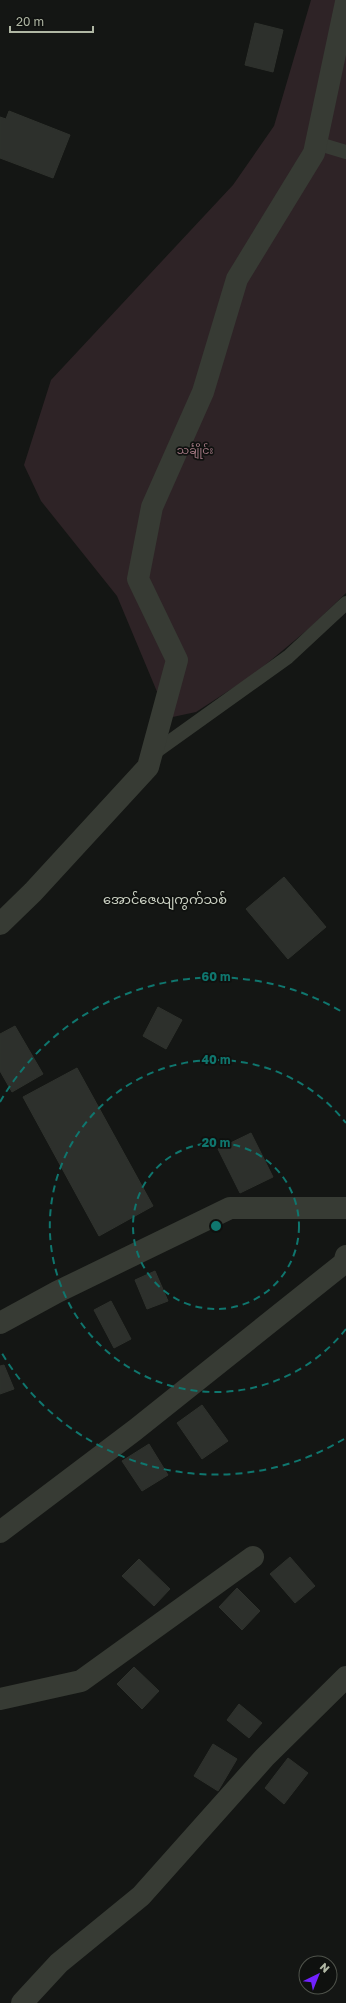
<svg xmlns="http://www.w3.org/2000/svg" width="346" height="2003" viewBox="0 0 346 2003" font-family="'Golos Text','Noto Sans Myanmar',sans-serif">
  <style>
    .green { fill: #2e2326 }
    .building { fill: #2d302c; stroke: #2f322d }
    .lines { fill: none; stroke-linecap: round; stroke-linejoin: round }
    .lane { stroke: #373b34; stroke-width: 14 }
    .street { stroke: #373b34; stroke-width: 22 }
    .ring { fill: none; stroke: #0f766e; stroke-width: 2; stroke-dasharray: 7 5 }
    .labels { text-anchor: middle; stroke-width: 3.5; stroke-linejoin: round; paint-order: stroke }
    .park-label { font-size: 11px; fill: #a47984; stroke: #0f110f }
    .quarter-label { font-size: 13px; fill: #cdd3c5; stroke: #0f110f }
    .centre { fill: #0f766e; stroke: #0f110f; stroke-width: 2 }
    .ring-label { font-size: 12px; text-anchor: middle; font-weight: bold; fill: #0f766e; stroke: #0f110f; stroke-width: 3.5; stroke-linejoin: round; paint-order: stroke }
  </style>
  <rect width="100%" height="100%" fill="#141614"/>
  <path class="green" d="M 311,0 L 346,0 L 346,593 L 312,626 L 253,675 L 196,712 L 168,718 L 117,596 L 41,501 L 24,465 L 51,380 L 233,185 L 274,126 Z"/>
  <path class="building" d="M 255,23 L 283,30 L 273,72 L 245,65 Z
    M 9,111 L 70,135 L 53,178 L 0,158 L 0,117 L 6,119 Z
    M 284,877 L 326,927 L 288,959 L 246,909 Z
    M 158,1007 L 182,1020 L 166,1049 L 143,1036 Z
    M 15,1026 L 43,1074 L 12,1092 L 0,1071 L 0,1034 Z
    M 77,1068 L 153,1206 L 99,1236 L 23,1097 Z
    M 251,1133 L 273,1177 L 240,1193 L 218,1149 Z
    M 155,1271 L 168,1301 L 147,1309 L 135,1280 Z
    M 111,1301 L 131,1339 L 114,1348 L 94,1310 Z
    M 4,1365 L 14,1389 L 0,1394 L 0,1366 Z
    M 202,1405 L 228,1441 L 202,1459 L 177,1423 Z
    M 149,1444 L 168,1475 L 142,1491 L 122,1461 Z
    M 290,1557 L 315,1586 L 295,1603 L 270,1574 Z
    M 139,1559 L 170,1589 L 154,1606 L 122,1576 Z
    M 237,1588 L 260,1611 L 242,1630 L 219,1607 Z
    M 134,1667 L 159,1691 L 142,1709 L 117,1684 Z
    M 239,1704 L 262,1723 L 249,1738 L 227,1720 Z
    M 213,1744 L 237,1759 L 218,1791 L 194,1776 Z
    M 288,1758 L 308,1773 L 284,1804 L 265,1788 Z"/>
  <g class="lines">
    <path class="lane" d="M 316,143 L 346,152
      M 151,755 L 288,657 L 346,603"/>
    <path class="street" d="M 0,924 L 33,892 L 148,767 L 177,660 L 138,579 L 152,507 L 203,392 L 237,279 L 314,153 L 346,2
      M 0,1323 L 57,1292 L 230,1208 L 346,1208
      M 0,1532 L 135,1430 L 344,1263 L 346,1256
      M 0,1699 L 81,1681 L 253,1557
      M 22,2003 L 59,1963 L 141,1896 L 265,1757 L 346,1677"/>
  </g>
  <g class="ring">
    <circle cx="216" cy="1226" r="83"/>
    <path d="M346 1329A166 166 0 1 1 346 1123"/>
    <path d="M344 1439A249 249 0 0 1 0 1350M0 1102A249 249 0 0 1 344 1013"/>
  </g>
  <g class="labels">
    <g class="park-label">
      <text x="195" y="454">သင်္ချိုင်း</text>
    </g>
    <g class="quarter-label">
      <text x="165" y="904">အောင်ဇေယျကွက်သစ်</text>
    </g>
  </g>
  <circle cx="216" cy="1226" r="6" class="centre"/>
  <g class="ring-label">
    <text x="216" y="981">60 m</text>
    <text x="216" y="1064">40 m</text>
    <text x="216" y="1147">20 m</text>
  </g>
  <g transform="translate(318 1975) rotate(43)"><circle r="19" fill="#0f110f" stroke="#4f534b"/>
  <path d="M0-3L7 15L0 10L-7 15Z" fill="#7122ff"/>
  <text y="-6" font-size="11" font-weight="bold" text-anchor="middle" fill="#b0b7a4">N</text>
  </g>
  <path d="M10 26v6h83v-6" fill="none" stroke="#b0b7a4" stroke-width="2"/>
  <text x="16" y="26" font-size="12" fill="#b0b7a4" stroke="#0f110f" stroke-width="3" paint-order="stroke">20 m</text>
</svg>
